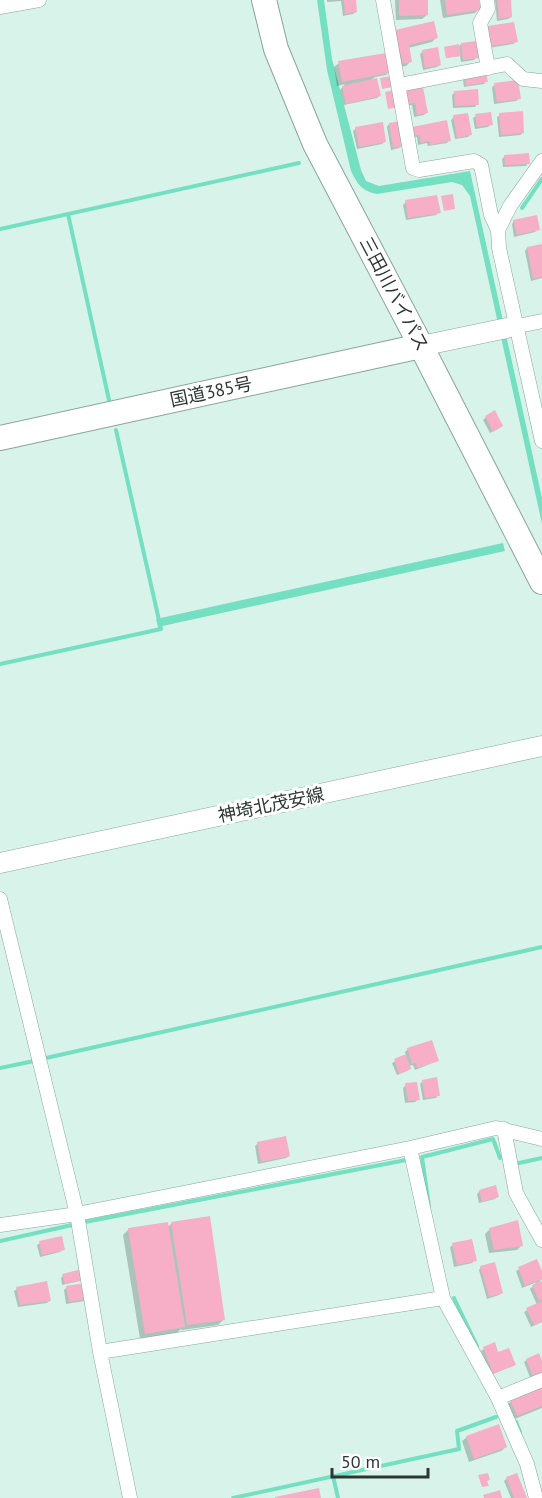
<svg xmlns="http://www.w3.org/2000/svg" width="542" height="1498" viewBox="0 0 542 1498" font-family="'PT Sans','Noto Sans JP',sans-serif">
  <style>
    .water { fill: #74dfc1 }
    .shadow { fill: #0003 }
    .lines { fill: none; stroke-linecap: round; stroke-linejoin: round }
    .stream { stroke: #74dfc1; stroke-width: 4 }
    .building { fill: #f6afc6 }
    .street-casing { stroke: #8aa49b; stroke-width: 15 }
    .secondary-casing { stroke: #8aa49b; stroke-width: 21 }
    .highway-casing { stroke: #8aa49b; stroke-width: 26 }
    .street { stroke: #fff; stroke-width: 14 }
    .secondary { stroke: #fff; stroke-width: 20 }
    .highway { stroke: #fff; stroke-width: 24 }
    .labels { text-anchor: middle; stroke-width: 6; stroke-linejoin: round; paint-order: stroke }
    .street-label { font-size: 18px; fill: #2c3733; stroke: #fff }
  </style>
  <rect width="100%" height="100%" fill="#d8f4ea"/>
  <path class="water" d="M 317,0 L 324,0 L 332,59 L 361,170 L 366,181 L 379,186 L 470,171 L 542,498 L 542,524 L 470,196 L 462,185 L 452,182 L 377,194 C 362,191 358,185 351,171 L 327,70 Z
    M 503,543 L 505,551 L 158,627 L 156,619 Z"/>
  <path class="shadow" d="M 327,0 L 355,0 L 356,12 L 353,14 L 343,16 L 341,1 L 327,2 Z
    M 395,0 L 426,0 L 427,15 L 422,19 L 396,20 Z
    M 440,0 L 478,0 L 479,9 L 475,13 L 443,18 Z
    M 495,0 L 509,0 L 511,17 L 508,19 L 497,21 Z
    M 489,27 L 516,41 L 513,44 L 489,48 L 486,30 Z
    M 396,31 L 436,38 L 432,42 L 408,48 L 411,61 L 406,66 L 399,67 L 392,35 Z
    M 461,44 L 477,57 L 474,60 L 461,62 L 460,56 L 446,58 L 445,48 L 458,48 Z
    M 423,51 L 440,65 L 437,67 L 423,70 L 420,54 Z
    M 339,63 L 388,72 L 386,75 L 375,77 L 370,81 L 380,95 L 377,98 L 344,105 L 340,90 L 345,84 L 337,86 L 334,67 Z
    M 465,77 L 486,81 L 484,84 L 464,87 L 463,80 Z
    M 495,85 L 519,98 L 516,101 L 494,104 L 492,87 Z
    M 406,91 L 426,113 L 424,115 L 414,117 L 412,105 L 405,106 Z
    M 454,93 L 477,104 L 475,107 L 453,108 L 452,95 Z
    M 500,115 L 523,133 L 520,135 L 499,137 L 497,117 Z
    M 476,116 L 491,124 L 488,127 L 475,129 L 473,118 Z
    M 454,117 L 470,134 L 468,137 L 455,139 L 451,120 Z
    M 389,124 L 402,145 L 399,148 L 391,150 L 387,127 Z
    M 356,128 L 385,141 L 382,144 L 357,149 L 353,131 Z
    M 410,131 L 449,140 L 447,143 L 428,146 L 427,143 L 418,145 L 417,137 L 412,138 Z
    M 505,156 L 528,163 L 526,166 L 503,167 L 502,159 Z
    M 406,202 L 439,212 L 436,215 L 406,220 L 403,205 Z
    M 514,221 L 538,229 L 535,232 L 514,237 L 512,224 Z
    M 542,245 L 542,278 L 531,281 L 525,251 L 527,248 Z
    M 486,417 L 502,426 L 490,433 L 483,420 Z
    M 408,1049 L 437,1061 L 415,1070 L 413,1065 L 409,1066 L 410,1069 L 407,1071 L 397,1075 L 392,1063 L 406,1056 L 405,1052 Z
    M 423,1081 L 438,1095 L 436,1098 L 423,1100 L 420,1084 Z
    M 406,1085 L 418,1099 L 415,1102 L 405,1103 L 403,1088 Z
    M 258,1143 L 289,1156 L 286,1158 L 258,1164 L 255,1146 Z
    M 480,1191 L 498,1196 L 495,1199 L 479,1203 L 477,1194 Z
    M 172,1223 L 224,1319 L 218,1325 L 182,1330 L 181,1329 L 177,1333 L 140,1339 L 123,1235 L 129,1229 L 167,1228 Z
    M 489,1230 L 522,1245 L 517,1250 L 489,1253 L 485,1234 Z
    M 40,1243 L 63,1249 L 60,1252 L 40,1257 L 37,1245 Z
    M 453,1245 L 475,1260 L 472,1263 L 454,1267 L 450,1247 Z
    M 536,1261 L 542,1275 L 542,1279 L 536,1285 L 542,1282 L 542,1322 L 531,1327 L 524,1312 L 537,1305 L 530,1289 L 537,1282 L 522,1288 L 516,1271 Z
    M 481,1267 L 502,1293 L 499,1295 L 487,1299 L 479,1270 Z
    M 63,1276 L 83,1278 L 80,1281 L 62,1285 L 61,1278 Z
    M 67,1287 L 86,1299 L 84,1301 L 66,1304 L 64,1290 Z
    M 17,1289 L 49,1301 L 47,1303 L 18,1307 L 14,1291 Z
    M 484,1349 L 514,1365 L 491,1375 L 481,1351 Z
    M 527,1360 L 542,1364 L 531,1380 L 524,1362 Z
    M 542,1389 L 542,1408 L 512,1420 L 507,1405 L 511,1401 Z
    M 467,1437 L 506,1447 L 501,1451 L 469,1462 L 462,1441 Z
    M 507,1478 L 525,1498 L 511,1498 L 504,1481 Z"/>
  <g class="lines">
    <path class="stream" d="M 522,208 L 542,179
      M 68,214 L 109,400
      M 0,229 L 299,163
      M 0,664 L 161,629 L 116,430
      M 46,1058 L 542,947
      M 0,1068 L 34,1061
      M 519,1163 L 542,1158
      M 429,1206 L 422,1157 L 493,1139 L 500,1158
      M 85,1222 L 406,1160
      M 0,1241 L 72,1225
      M 454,1298 L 477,1346
      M 516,1422 L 520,1432
      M 333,1476 L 338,1498
      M 233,1498 L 459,1449 L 457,1431 L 496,1417"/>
  </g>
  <path class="building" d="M 344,0 L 356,0 L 357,12 L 345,14 Z
    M 399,0 L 428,0 L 428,15 L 399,16 Z
    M 445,0 L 479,0 L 481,10 L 447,15 Z
    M 497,0 L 511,0 L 512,17 L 499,19 Z
    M 434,21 L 438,38 L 409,45 L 412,62 L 403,64 L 395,30 Z
    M 514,22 L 518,42 L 491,46 L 488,26 Z
    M 476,41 L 479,58 L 463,60 L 461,43 Z
    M 459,44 L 461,56 L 446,58 L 444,47 Z
    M 438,47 L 441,65 L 425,68 L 422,50 Z
    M 386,53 L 390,73 L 342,82 L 338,61 Z
    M 486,72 L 488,82 L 466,86 L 465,76 Z
    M 391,76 L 393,87 L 382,89 L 380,78 Z
    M 377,78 L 381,96 L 346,104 L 342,86 Z
    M 518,80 L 521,99 L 497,102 L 494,83 Z
    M 423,87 L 428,113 L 417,115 L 415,103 L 408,104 L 405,90 Z
    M 478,89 L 479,105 L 455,106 L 454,91 Z
    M 394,90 L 398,107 L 388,109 L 385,92 Z
    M 523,111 L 524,133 L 501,135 L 499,113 Z
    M 491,112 L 493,125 L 477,127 L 475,114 Z
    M 468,113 L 472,135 L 457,138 L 453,115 Z
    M 447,120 L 451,141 L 430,145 L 429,141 L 421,143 L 419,135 L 414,136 L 412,127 Z
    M 399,121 L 404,146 L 393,148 L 389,123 Z
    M 383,122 L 386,142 L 359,147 L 355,127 Z
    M 529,153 L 530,164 L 505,165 L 504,155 Z
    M 453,194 L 455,209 L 444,211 L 441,196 Z
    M 437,195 L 441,213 L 408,218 L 405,200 Z
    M 537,215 L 540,230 L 517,235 L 513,220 Z
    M 542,244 L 542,277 L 533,279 L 527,247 Z
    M 495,410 L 503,426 L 493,432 L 485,416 Z
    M 432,1040 L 439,1061 L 417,1068 L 416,1063 L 412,1064 L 407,1048 Z
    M 406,1054 L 411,1069 L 399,1074 L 394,1059 Z
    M 437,1077 L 440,1096 L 425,1098 L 422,1080 Z
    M 417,1082 L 420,1100 L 408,1101 L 405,1083 Z
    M 286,1136 L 290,1156 L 261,1162 L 257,1142 Z
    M 496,1185 L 499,1197 L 482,1202 L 479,1190 Z
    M 210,1216 L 225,1320 L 187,1325 L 171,1222 Z
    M 518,1220 L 523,1246 L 494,1250 L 489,1228 Z
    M 168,1222 L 185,1327 L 145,1334 L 128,1228 Z
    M 62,1236 L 65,1250 L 42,1255 L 39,1241 Z
    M 472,1239 L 477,1261 L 457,1265 L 452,1243 Z
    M 537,1259 L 542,1271 L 542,1279 L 525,1286 L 518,1267 Z
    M 495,1262 L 503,1293 L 489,1297 L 480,1266 Z
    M 82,1269 L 85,1279 L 65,1284 L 62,1274 Z
    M 47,1281 L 51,1301 L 20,1305 L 16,1287 Z
    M 542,1281 L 542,1299 L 539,1301 L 532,1285 Z
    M 85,1283 L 88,1299 L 69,1302 L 66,1286 Z
    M 542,1301 L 542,1322 L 534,1325 L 526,1308 Z
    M 495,1342 L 498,1352 L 509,1348 L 516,1365 L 493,1374 L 483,1347 Z
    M 539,1353 L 542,1361 L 542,1375 L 534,1379 L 526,1359 Z
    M 542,1387 L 542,1406 L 517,1416 L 510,1400 Z
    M 499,1424 L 507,1447 L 474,1459 L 466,1436 Z
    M 488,1473 L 490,1480 L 487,1481 L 489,1486 L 482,1487 L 478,1475 Z
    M 517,1473 L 527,1498 L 514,1498 L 506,1477 Z
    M 319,1488 L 321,1498 L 275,1498 L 275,1497 Z
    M 500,1490 L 502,1498 L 484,1498 L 483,1495 Z"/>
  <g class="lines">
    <defs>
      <path id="street" d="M 383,0 L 413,168 L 419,170 L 474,161 L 481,165 L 491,215 L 498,230 L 499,248 L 542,441
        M 487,0 L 488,9 L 480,23 L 488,68
        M 0,7 L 39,0
        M 399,85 L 507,64 L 523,79 L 542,81
        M 498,230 L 510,206 L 542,161
        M 509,328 L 542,321
        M 0,899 L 77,1214 L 100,1352 L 130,1498
        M 504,1129 L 516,1193 L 542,1240
        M 410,1148 L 443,1298 L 498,1398 L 527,1464 L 536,1498
        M 0,1225 L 77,1214 L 410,1148 L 496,1128 L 542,1139
        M 100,1352 L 443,1298
        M 498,1398 L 542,1380"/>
      <path id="secondary" d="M 421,346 L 507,328
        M 0,863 L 542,746"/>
      <path id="highway" d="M 264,0 L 276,49 L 315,144 L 421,346 L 542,582
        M 0,438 L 421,346"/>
    </defs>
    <use href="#street" class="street-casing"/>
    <use href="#secondary" class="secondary-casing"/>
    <use href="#highway" class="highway-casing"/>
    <use href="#street" class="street"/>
    <use href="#secondary" class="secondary"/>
    <use href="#highway" class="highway"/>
  </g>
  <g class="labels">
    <g class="street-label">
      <text transform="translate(394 294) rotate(62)" y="6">三田川バイパス</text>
      <text transform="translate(211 392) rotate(-12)" y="6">国道385号</text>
      <text transform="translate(271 805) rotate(-12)" y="6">神埼北茂安線</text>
    </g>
  </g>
  <path d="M332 1468v9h96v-9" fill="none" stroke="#2c3733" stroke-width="3"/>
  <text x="341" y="1468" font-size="18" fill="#2c3733" stroke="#ffffff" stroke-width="4.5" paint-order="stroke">50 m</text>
</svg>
